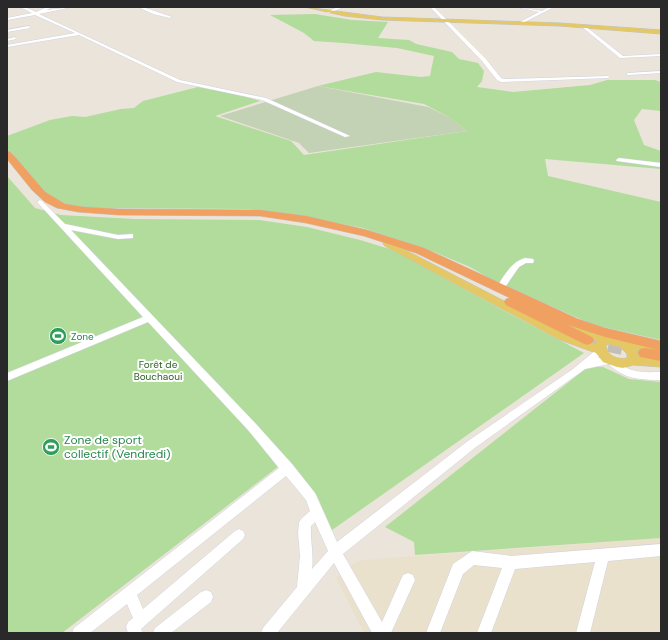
<svg xmlns="http://www.w3.org/2000/svg" width="668" height="640" viewBox="0 0 668 640" font-family="'DM Sans',sans-serif">
  <style>
    .education { fill: #eae1cc }
    .green { fill: #b1dc9c }
    .cemetery { fill: #c3d2b4 }
    .lines { fill: none; stroke-linecap: round; stroke-linejoin: round }
    .highway-tunnel { stroke: #c3bfb7; stroke-width: 14; stroke-dasharray: 14 8; stroke-linecap: butt }
    .minor-casing { stroke: #d1d4e0; stroke-width: 1 }
    .major-casing { stroke: #c3c3c3; stroke-width: 1 }
    .highway-casing { stroke: #c3c3c3; stroke-width: 1 }
    .minor { fill: #fff; fill-rule: evenodd }
    .major { fill: #e4c866; fill-rule: evenodd }
    .highway { fill: #f0a060; fill-rule: evenodd }
    .labels { text-anchor: middle; stroke-width: 4; stroke-linejoin: round; paint-order: stroke }
    .leisure-label { font-size: 10px; fill: #27864d; stroke: #fff; text-anchor: start }
    .park-label { font-size: 10px; fill: #2c5f20; stroke: #fff }
    .near-leisure-label { font-size: 12px; fill: #27864d; stroke: #fff; text-anchor: start }
  </style>
  <rect width="100%" height="100%" fill="#eae4db"/>
  <path class="education" d="M 661,538 L 661,633 L 364,633 L 336,578 L 351,565 L 363,560 Z"/>
  <path class="green" d="M 315,14 L 352,20 L 388,22 L 378,38 L 409,40 L 416,44 L 452,52 L 459,59 L 478,63 L 484,71 L 482,81 L 477,87 L 513,92 L 590,85 L 607,80 L 655,80 L 661,82 L 661,111 L 642,109 L 634,120 L 644,145 L 661,151 L 661,169 L 545,159 L 548,176 L 661,202 L 661,237 L 648,234 L 661,237 L 661,340 L 594,325 L 496,282 L 470,267 L 432,251 L 363,228 L 289,214 L 248,209 L 85,208 L 66,206 L 53,200 L 39,188 L 7,149 L 7,136 L 50,120 L 72,116 L 85,117 L 121,109 L 134,108 L 143,101 L 198,87 L 242,95 L 260,101 L 215,116 L 291,141 L 304,155 L 467,131 L 449,117 L 424,104 L 318,86 L 376,72 L 421,77 L 430,76 L 434,56 L 397,48 L 343,43 L 314,41 L 304,33 L 270,15 Z
    M 7,176 L 35,208 L 61,215 L 135,219 L 259,220 L 307,227 L 360,240 L 393,250 L 510,314 L 584,353 L 332,530 L 317,496 L 288,459 L 62,633 L 7,633 Z
    M 593,366 L 603,367 L 629,379 L 661,382 L 661,538 L 415,555 L 414,542 L 385,527 L 584,370 Z"/>
  <path class="cemetery" d="M 318,86 L 428,107 L 449,117 L 467,131 L 309,153 L 299,143 L 220,116 Z"/>
  <g class="lines">
    <path class="highway-tunnel" d="M 587,340 L 645,353"/>
    <defs>
      <path id="minor" d="M 20,7 L 25,7 L 36,12 L 47,7 L 52,7 L 47,10 L 72,7 L 39,14 L 180,80 L 266,98 L 350,136 L 345,137 L 262,100 L 177,82 L 79,35 L 7,47 L 7,45 L 75,33 L 35,15 L 7,20 L 7,18 L 32,13 Z
        M 138,7 L 143,7 L 172,17 L 170,18 L 153,14 Z
        M 338,7 L 344,7 L 329,13 L 326,12 Z
        M 430,7 L 434,7 L 486,59 L 501,78 L 504,79 L 608,76 L 610,77 L 608,78 L 501,82 L 497,80 L 482,61 Z
        M 517,7 L 542,11 L 549,7 L 554,7 L 521,24 L 520,22 L 539,12 Z
        M 582,25 L 584,25 L 623,56 L 661,54 L 661,56 L 620,58 L 582,27 Z
        M 29,26 L 30,28 L 7,32 L 7,30 Z
        M 15,37 L 16,39 L 7,41 L 7,39 Z
        M 661,71 L 661,73 L 628,75 L 626,74 L 628,73 Z
        M 619,158 L 661,163 L 661,167 L 617,161 L 616,160 Z
        M 40,200 L 42,201 L 65,224 L 118,235 L 133,234 L 133,238 L 118,239 L 71,230 L 256,424 L 292,464 L 315,493 L 337,542 L 468,441 L 573,369 L 597,349 L 603,349 L 605,351 L 598,358 C 622,354 614,364 632,370 C 641,373 652,372 661,372 L 661,380 C 641,380 623,379 609,364 L 585,369 L 476,447 L 343,554 L 382,622 L 403,575 L 408,573 L 413,575 L 415,580 L 391,633 L 372,633 L 334,563 L 277,633 L 261,633 L 263,628 L 297,587 L 300,556 L 298,533 L 299,523 L 301,519 L 310,511 L 306,500 L 286,476 L 137,595 L 143,609 L 235,531 L 239,529 L 243,531 L 245,535 L 243,539 L 141,629 L 143,633 L 128,633 L 126,627 L 128,622 L 133,618 L 127,604 L 90,633 L 72,633 L 74,628 L 279,468 L 248,430 L 148,322 L 7,381 L 7,373 L 143,317 L 38,203 L 37,202 ZM 315,522 L 328,551 L 312,569 C 314,554 310,540 311,526 Z
        M 525,258 L 533,259 L 534,261 L 533,263 L 526,263 L 519,267 L 503,290 L 497,290 L 496,288 C 504,276 511,262 525,258 Z
        M 661,544 L 661,556 L 608,561 L 590,633 L 576,633 L 595,562 L 515,569 L 491,633 L 477,633 L 502,568 L 474,565 L 463,574 L 440,633 L 426,633 L 453,564 L 472,551 L 511,556 Z
        M 206,590 L 211,592 L 213,597 L 211,602 L 171,633 L 153,633 L 155,628 L 201,592 Z"/>
      <path id="major" d="M 305,7 L 382,17 L 560,23 L 661,30 L 661,34 L 560,26 L 382,20 L 345,16 Z
        M 388,241 L 568,334 L 595,344 L 597,341 L 572,333 L 570,330 L 572,327 L 576,326 L 592,332 L 661,348 L 661,356 L 637,350 L 639,356 L 661,359 L 661,367 L 633,365 L 623,368 L 617,367 L 603,362 L 596,353 L 560,340 L 385,246 L 383,244 ZM 609,344 L 620,347 L 627,354 L 627,358 C 618,360 607,356 606,346 Z"/>
      <path id="highway" d="M 7,151 L 10,152 L 16,158 L 45,192 L 65,204 L 84,207 L 119,209 L 260,210 L 306,216 L 367,230 L 424,248 L 578,319 L 605,328 L 661,341 L 661,361 L 640,357 L 638,353 L 640,349 L 645,348 L 659,350 L 605,337 L 568,325 L 592,337 L 594,340 L 592,343 L 587,345 L 582,343 L 506,305 L 504,302 L 506,299 L 510,298 L 416,253 L 364,236 L 306,223 L 260,216 L 119,215 L 78,212 L 57,208 L 45,202 L 32,190 L 7,159 Z"/>
    </defs>
    <use href="#minor" class="minor-casing"/>
    <use href="#major" class="major-casing"/>
    <use href="#highway" class="highway-casing"/>
    <use href="#minor" class="minor"/>
    <use href="#major" class="major"/>
    <use href="#highway" class="highway"/>
  </g>
  <defs>
    <symbol id="stadium-disc" viewBox="-11 -11 22 22"><circle r="9.5" fill="#2e9e5b" stroke="#fff"/><path d="M0-5a6.5 5 0 1 0 0 10a6.5 5 0 1 0 0-10ZM-3.5-1.8h7v3.6h-7Z" fill="#fff"/></symbol>
  </defs>
  <g fill-rule="evenodd">
    <use href="#stadium-disc" x="48" y="326" width="20" height="20"/>
    <use href="#stadium-disc" x="41" y="437" width="20" height="20"/>
  </g>
  <g class="labels">
    <g class="leisure-label">
      <text x="71" y="340">Zone</text>
    </g>
    <g class="park-label">
      <text x="158" y="368">Forêt de<tspan x="158" dy="12">Bouchaoui</tspan></text>
    </g>
    <g class="near-leisure-label">
      <text x="64" y="444">Zone de sport<tspan x="64" dy="14">collectif (Vendredi)</tspan></text>
    </g>
  </g>
  <rect width="668" height="640" fill="none" stroke="#292929" stroke-width="16"/>
</svg>
